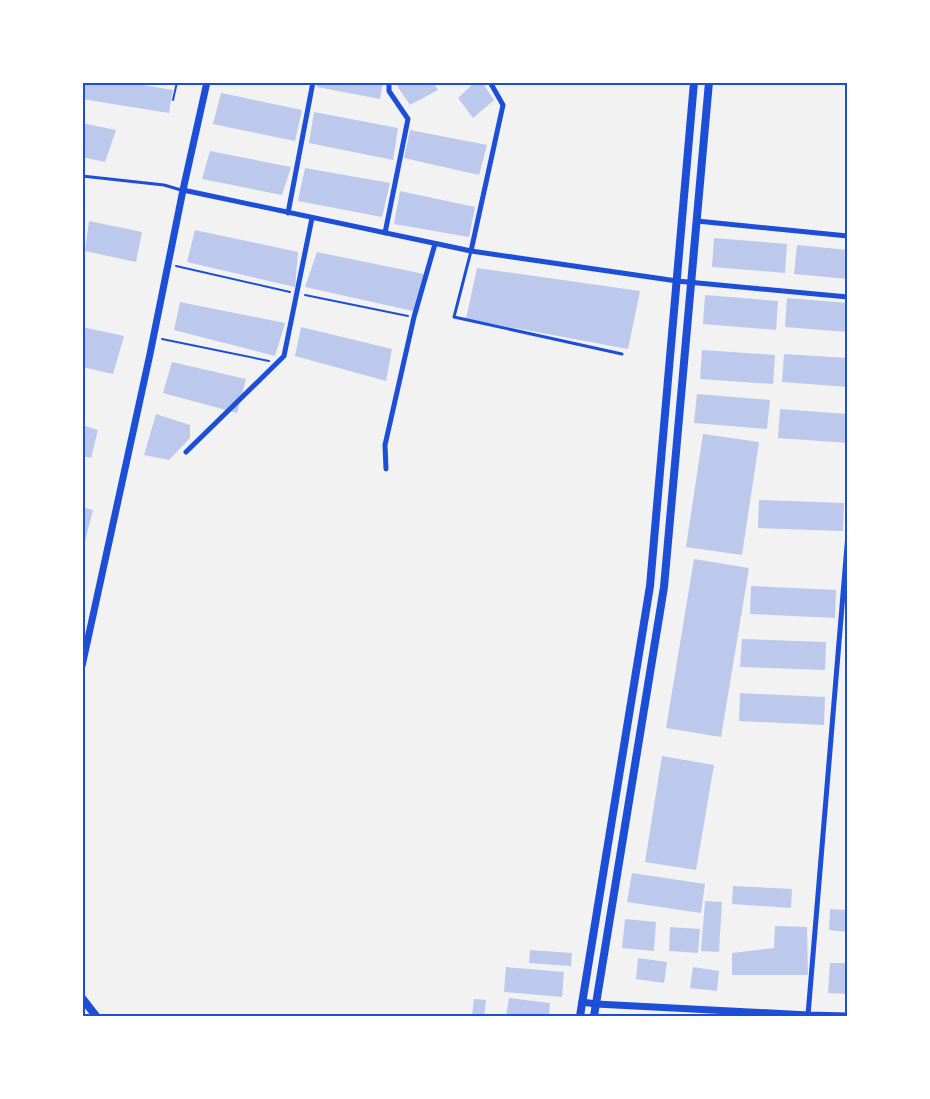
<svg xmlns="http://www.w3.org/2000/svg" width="930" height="1099" viewBox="0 0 930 1099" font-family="Signika,sans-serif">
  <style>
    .building { fill: #bdc9ec }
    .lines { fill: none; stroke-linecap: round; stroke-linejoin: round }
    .path { stroke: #1d4ed8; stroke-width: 2 }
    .service { stroke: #1d4ed8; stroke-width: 3 }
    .minor { stroke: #1d4ed8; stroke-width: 5 }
    .tertiary { stroke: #1d4ed8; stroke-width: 7 }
    .secondary { stroke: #1d4ed8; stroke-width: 8 }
    .neatline { fill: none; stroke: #1d4ed8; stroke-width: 2 }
  </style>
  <rect width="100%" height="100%" fill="#f2f2f2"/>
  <path class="building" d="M 82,82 L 125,82 L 173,90 L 169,113 L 82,99 Z
    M 318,82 L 383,82 L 380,99 L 317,87 Z
    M 396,82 L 433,82 L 438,90 L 410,105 L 399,89 Z
    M 475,82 L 482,82 L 494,100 L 473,118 L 458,98 Z
    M 221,93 L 302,110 L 295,141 L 213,124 Z
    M 314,112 L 398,128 L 393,160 L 309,143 Z
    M 82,123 L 116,130 L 105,162 L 82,157 Z
    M 410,130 L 487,145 L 479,175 L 404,158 Z
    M 210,151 L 291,167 L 282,195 L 202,179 Z
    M 305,168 L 390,183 L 382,217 L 298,201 Z
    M 400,191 L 475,207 L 469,237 L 394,224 Z
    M 89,221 L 142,232 L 136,262 L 85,251 Z
    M 195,230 L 298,252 L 295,287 L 187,262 Z
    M 714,238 L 787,244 L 785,273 L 712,267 Z
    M 797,245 L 848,250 L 848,279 L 794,274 Z
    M 317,252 L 424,274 L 413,311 L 305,287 Z
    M 477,268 L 640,291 L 628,349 L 466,319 Z
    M 705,295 L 778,301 L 776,330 L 703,324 Z
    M 787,298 L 848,303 L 848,332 L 785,327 Z
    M 180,302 L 285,323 L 275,356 L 174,330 Z
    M 82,327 L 124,336 L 113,374 L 82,367 Z
    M 301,327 L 392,349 L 386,381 L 295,356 Z
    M 702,350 L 775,355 L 773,384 L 700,379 Z
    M 784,354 L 848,358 L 848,387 L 782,382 Z
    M 172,362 L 246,379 L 237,413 L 163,393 Z
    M 697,394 L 770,400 L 767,429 L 694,423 Z
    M 780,409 L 848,414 L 848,443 L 778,438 Z
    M 156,414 L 190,425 L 190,438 L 169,460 L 144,455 Z
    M 82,425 L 98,430 L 91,458 L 82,456 Z
    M 703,434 L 759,442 L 742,555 L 686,547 Z
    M 759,500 L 844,503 L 843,531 L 758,528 Z
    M 82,507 L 93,510 L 83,549 L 82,549 Z
    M 694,559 L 749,568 L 721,737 L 666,728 Z
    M 751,586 L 836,590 L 835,618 L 750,614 Z
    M 742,639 L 826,642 L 825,670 L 740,667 Z
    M 740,693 L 825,697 L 824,725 L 739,721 Z
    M 662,756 L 714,765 L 696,870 L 645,862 Z
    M 632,873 L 705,884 L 701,913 L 627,902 Z
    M 733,886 L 792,889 L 791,908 L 732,904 Z
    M 705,901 L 722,902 L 719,952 L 701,951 Z
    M 830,909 L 848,910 L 848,932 L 829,930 Z
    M 625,919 L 656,922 L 654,951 L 622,948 Z
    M 775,926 L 807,927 L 808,975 L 732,975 L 732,953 L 774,948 Z
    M 670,927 L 700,929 L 698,953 L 669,951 Z
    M 530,950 L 572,953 L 571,966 L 529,963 Z
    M 638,958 L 667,962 L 664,983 L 636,979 Z
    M 830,963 L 848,963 L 848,994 L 828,993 Z
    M 506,967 L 564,972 L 562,997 L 504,992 Z
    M 693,967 L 719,971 L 717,991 L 690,988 Z
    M 509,998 L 550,1003 L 549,1016 L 506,1016 Z
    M 474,999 L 486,1000 L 484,1016 L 472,1016 Z"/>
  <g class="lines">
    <path class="path" d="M 173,100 L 177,82
      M 176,266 L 290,292
      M 305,295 L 408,316
      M 162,339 L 269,361"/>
    <path class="service" d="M 82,176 L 164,185 L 181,190
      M 471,251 L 454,317 L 622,354"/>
    <path class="minor" d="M 183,190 L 471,251 L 677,281 L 848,297
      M 288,213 L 313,82
      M 697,221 L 848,236
      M 385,233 L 408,119 L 389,91 L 389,82
      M 471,251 L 503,105 L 490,82
      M 186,452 L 284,356 L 312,218
      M 386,469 L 385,445 L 414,317 L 435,244
      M 808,1015 L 848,534"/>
    <path class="tertiary" d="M 82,666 L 150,354 L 183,190 L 207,82
      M 582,1002 L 596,1004 L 808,1015 L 848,1016"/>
    <path class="secondary" d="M 82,998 L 96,1016
      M 580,1016 L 650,586 L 694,82
      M 594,1016 L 664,587 L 709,82"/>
  </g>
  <rect width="930" height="1099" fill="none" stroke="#ffffff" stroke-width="168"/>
  <rect x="84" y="84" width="762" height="931" class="neatline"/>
</svg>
